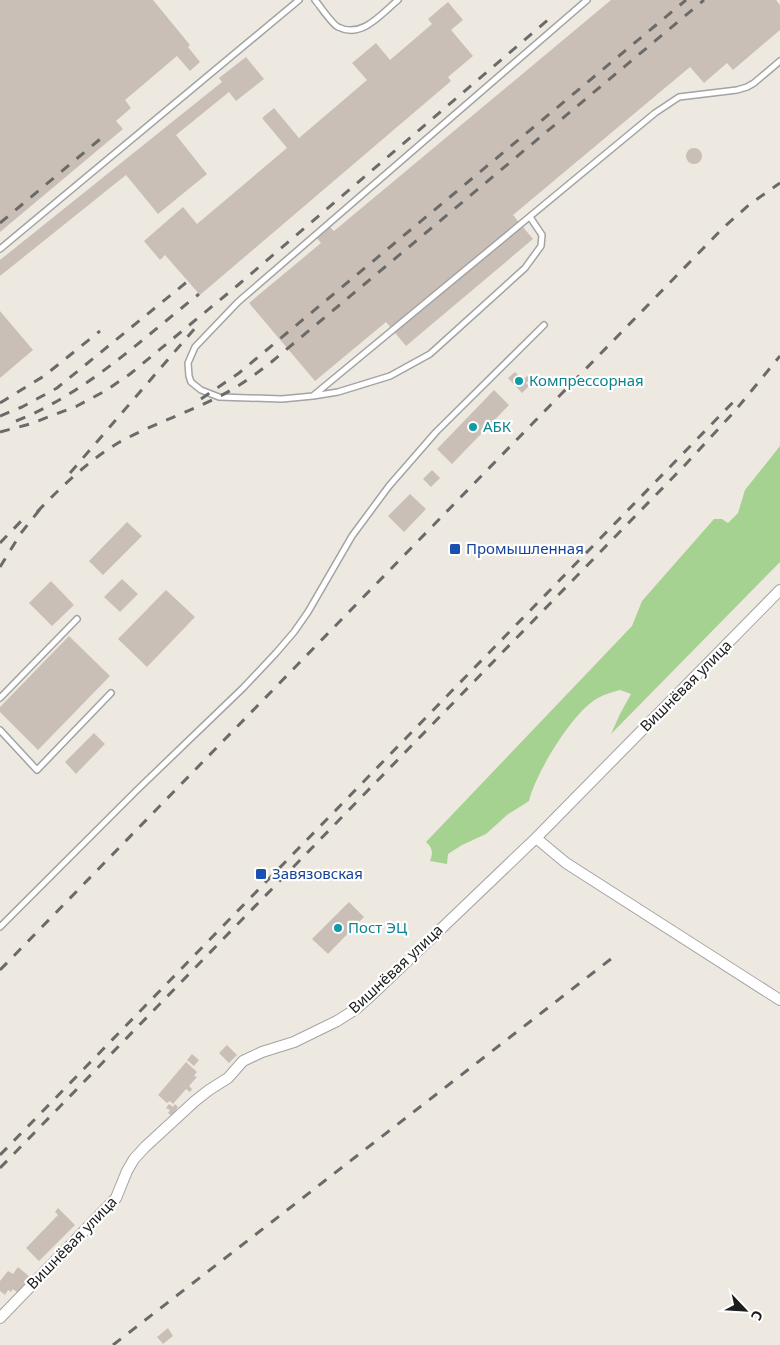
<svg xmlns="http://www.w3.org/2000/svg" width="780" height="1345" viewBox="0 0 780 1345" font-family="'Noto Sans',sans-serif">
  <style>
    .forest { fill: #a5d290 }
    .building { fill: #cabfb6 }
    .lines { fill: none; stroke-linecap: round; stroke-linejoin: round }
    .lane-casing { stroke: #a3a3a3; stroke-width: 8 }
    .street-casing { stroke: #a3a3a3; stroke-width: 12 }
    .lane { stroke: #fff; stroke-width: 5 }
    .street { stroke: #fff; stroke-width: 10 }
    .rail { stroke: #6a6a6a; stroke-width: 3; stroke-dasharray: 10 10; stroke-linecap: butt }
    .culture-dot { fill: #0f9aa8; stroke: #fff; stroke-width: 2 }
    .transit-dot { fill: #1a4fb4; stroke: #fff; stroke-width: 2 }
    .labels { text-anchor: middle; stroke-width: 4.5; stroke-linejoin: round; paint-order: stroke }
    .culture-label { font-size: 15px; fill: #0d838f; stroke: #fff; text-anchor: start }
    .transit-label { font-size: 15px; fill: #164399; stroke: #fff; text-anchor: start }
    .street-label { font-size: 15px; fill: #1c1c1c; stroke: #fff }
  </style>
  <rect width="100%" height="100%" fill="#eee9e0"/>
  <path class="forest" d="M 780,446 L 780,562 L 611,734 L 620,714 L 631,694 L 620,690 C 613,692 605,694 598,698 C 574,710 535,774 529,801 L 507,815 L 486,834 L 462,845 L 448,854 L 447,864 L 430,861 C 433,853 433,848 426,842 L 632,626 L 642,601 L 714,519 L 722,519 L 728,523 L 738,513 L 745,490 Z"/>
  <path class="building" d="M 0,0 L 153,0 L 190,45 L 188,47 L 200,62 L 190,71 L 177,56 L 125,100 L 131,108 L 116,121 L 123,129 L 0,232 Z
    M 611,0 L 776,0 L 780,5 L 780,30 L 733,70 L 727,63 L 704,83 L 690,67 L 513,215 L 533,239 L 406,346 L 386,322 L 315,381 L 249,303 L 321,243 L 316,237 L 329,226 L 334,231 Z
    M 448,2 L 463,20 L 451,30 L 473,56 L 448,77 L 451,81 L 200,295 L 165,255 L 160,260 L 144,241 L 183,207 L 197,224 L 287,148 L 262,118 L 274,108 L 299,138 L 367,80 L 352,63 L 376,43 L 390,60 L 432,24 L 428,19 Z
    M 246,57 L 264,79 L 236,101 L 229,92 L 176,135 L 207,174 L 158,214 L 126,175 L 0,276 L 0,260 L 222,82 L 219,78 Z
    M686 156a8 8 0 1 1 16 0a8 8 0 1 1-16 0Z
    M 0,311 L 33,350 L 0,378 Z
    M 515,372 L 523,380 L 527,376 L 530,379 L 526,383 L 529,386 L 522,393 L 508,378 Z
    M 494,390 L 509,405 L 452,464 L 437,449 Z
    M 432,470 L 440,478 L 431,487 L 423,479 Z
    M 410,494 L 426,509 L 404,532 L 388,516 Z
    M 127,522 L 142,536 L 103,575 L 89,561 Z
    M 122,579 L 138,594 L 120,612 L 104,597 Z
    M 51,581 L 74,605 L 52,626 L 29,603 Z
    M 166,590 L 195,617 L 147,667 L 118,639 Z
    M 69,636 L 110,676 L 38,750 L 0,712 L 0,707 Z
    M 94,733 L 105,744 L 76,774 L 65,762 Z
    M 349,902 L 364,917 L 328,954 L 312,939 Z
    M 227,1045 L 237,1055 L 229,1063 L 219,1053 Z
    M 192,1054 L 199,1060 L 194,1066 L 187,1060 Z
    M 186,1062 L 197,1072 L 194,1076 L 197,1077 L 189,1086 L 192,1089 L 190,1092 L 186,1089 L 173,1104 L 170,1101 L 167,1103 L 158,1095 Z
    M 169,1104 L 173,1107 L 175,1104 L 178,1107 L 172,1116 L 168,1113 L 170,1110 L 166,1108 Z
    M 58,1208 L 75,1225 L 39,1261 L 26,1248 L 58,1215 L 55,1212 Z
    M 18,1267 L 30,1277 L 18,1293 L 13,1289 L 11,1292 L 8,1290 L 5,1295 L 0,1291 L 0,1281 L 8,1271 L 13,1274 Z
    M 168,1328 L 173,1336 L 163,1344 L 157,1337 Z"/>
  <g class="lines">
    <defs>
      <path id="lane" d="M 315,0 C 321,7 331,23 338,27 C 362,39 381,14 398,0
        M 530,217 L 542,235 L 541,246 L 525,268 L 430,354 L 390,376 L 338,392 L 313,396 L 282,399 L 219,397 L 201,390 L 191,382 L 189,376 L 188,363 L 195,347 L 238,302 L 587,0
        M 0,249 L 299,0
        M 314,395 L 655,113 L 679,97 L 737,90 L 747,87 L 754,83 L 780,61
        M 0,698 L 77,619
        M 0,730 L 37,770 L 111,693
        M 0,927 L 136,791 L 243,688 L 276,653 L 294,632 L 308,612 L 352,536 L 389,486 L 436,432 L 544,325"/>
      <path id="street" d="M 536,838 L 566,863 L 780,1000
        M 0,1318 L 116,1198 L 127,1171 L 134,1159 L 145,1147 L 195,1101 L 209,1090 L 228,1078 L 243,1061 L 262,1052 L 294,1042 L 337,1021 L 356,1009 L 375,992 L 536,838 L 780,590"/>
    </defs>
    <use href="#lane" class="lane-casing"/>
    <use href="#street" class="street-casing"/>
    <use href="#lane" class="lane"/>
    <use href="#street" class="street"/>
    <path class="rail" d="M 0,223 L 105,135
      M 201,399 L 239,373 L 686,0
      M 0,403 L 44,376 L 100,331
      M 0,416 L 22,407 L 57,388 L 188,281
      M 16,421 C 85,394 142,339 199,294
      M 0,432 L 30,424 L 77,406 L 105,391 L 130,374 L 238,285 L 549,19
      M 70,473 L 196,327
      M 37,512 C 61,487 88,461 118,443 C 150,425 185,414 218,397 C 237,388 253,376 269,364 L 704,0
      M 0,543 L 26,516
      M 0,567 L 21,533 L 41,508
      M 0,970 L 724,227 L 750,204 L 780,183
      M 0,1155 L 739,396
      M 0,1168 L 685,465 L 734,412 L 780,356
      M 113,1345 L 616,955"/>
  </g>
  <g class="culture-dot">
    <circle cx="519" cy="381" r="5"/>
    <circle cx="473" cy="427" r="5"/>
    <circle cx="338" cy="928" r="5"/>
  </g>
  <g class="transit-dot">
    <rect x="449" y="543" width="12" height="12" rx="2.5"/>
    <rect x="255" y="868" width="12" height="12" rx="2.5"/>
  </g>
  <g class="labels">
    <g class="culture-label">
      <text x="529" y="386">Компрессорная</text>
      <text x="483" y="432">АБК</text>
      <text x="348" y="933">Пост ЭЦ</text>
    </g>
    <g class="transit-label">
      <text x="466" y="554">Промышленная</text>
      <text x="272" y="879">Завязовская</text>
    </g>
    <g class="street-label">
      <text transform="translate(686 686) rotate(-45)" y="5">Вишнёвая улица</text>
      <text transform="translate(396 969) rotate(-43)" y="5">Вишнёвая улица</text>
      <text transform="translate(72 1243) rotate(-46)" y="5">Вишнёвая улица</text>
    </g>
  </g>
  <g transform="translate(745 1310) rotate(115)" stroke="#ffffff" stroke-width="4" paint-order="stroke">
  <path d="M0-4L9 19L0 12L-9 19Z" fill="#1c1c1c"/>
  <text y="-8" font-size="14" font-weight="bold" text-anchor="middle" fill="#1c1c1c">С</text>
  </g>
</svg>
